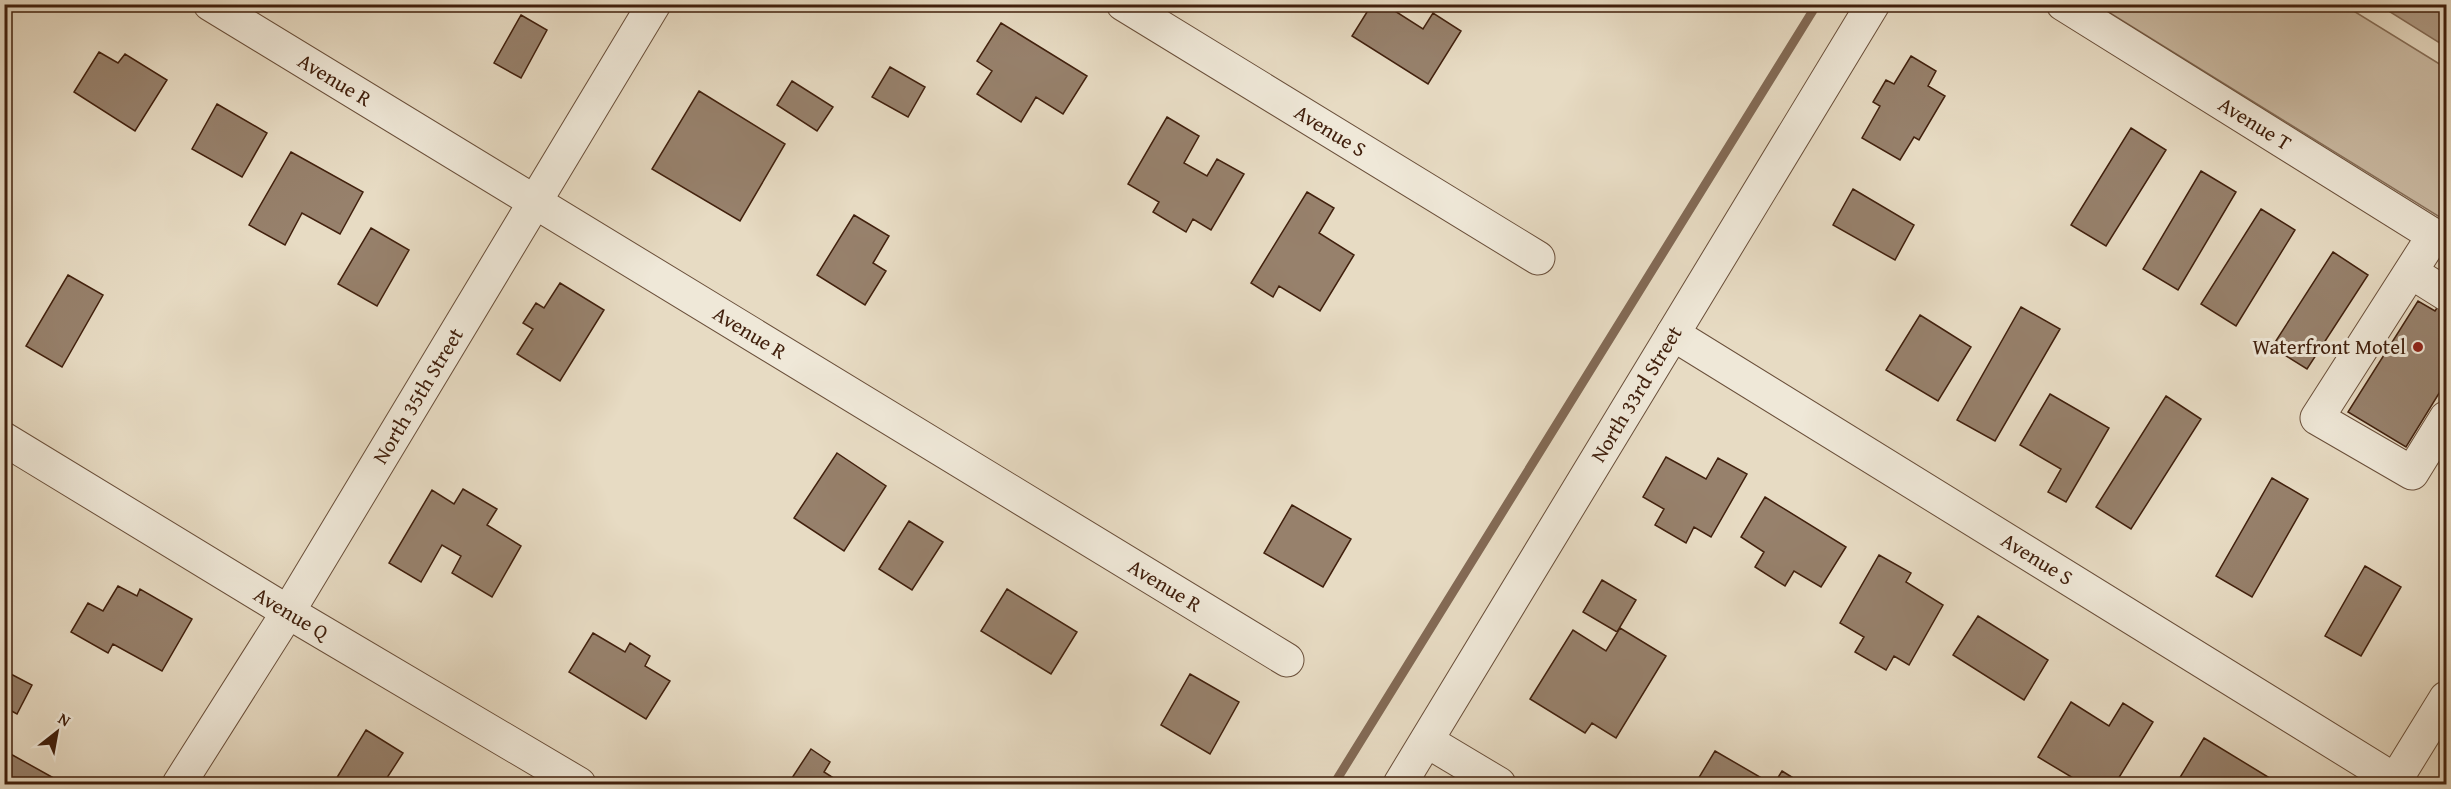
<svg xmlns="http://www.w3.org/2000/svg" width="2451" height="789" viewBox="0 0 2451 789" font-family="'Gentium Book Plus',serif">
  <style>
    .green { fill: #cbbba4; stroke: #866e58; stroke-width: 1.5 }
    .water { fill: #af9b85; stroke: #836a55; stroke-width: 1.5 }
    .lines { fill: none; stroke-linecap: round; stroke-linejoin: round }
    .stream { stroke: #836a55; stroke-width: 9 }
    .building { fill: #97816c; stroke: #41200d; stroke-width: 1.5 }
    .minor-casing { stroke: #6a4f3a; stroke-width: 35 }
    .minor { stroke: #efe8d8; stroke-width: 33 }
    .poi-dot { fill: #8f2418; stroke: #efe8d8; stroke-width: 2 }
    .labels { text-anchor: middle; stroke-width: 6; stroke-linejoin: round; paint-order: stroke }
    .street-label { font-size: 21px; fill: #41200d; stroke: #efe8d8 }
    .poi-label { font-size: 21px; fill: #41200d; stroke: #efe8d8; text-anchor: end }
  </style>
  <rect width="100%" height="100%" fill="#e7dbc3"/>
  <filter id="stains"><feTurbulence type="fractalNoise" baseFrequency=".00333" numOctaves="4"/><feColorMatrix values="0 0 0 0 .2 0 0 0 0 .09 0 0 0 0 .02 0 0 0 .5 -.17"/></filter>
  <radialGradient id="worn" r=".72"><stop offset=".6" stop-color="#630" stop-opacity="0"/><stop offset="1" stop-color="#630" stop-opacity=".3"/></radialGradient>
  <path class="green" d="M 2097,5 L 2344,5 L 2446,68 L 2446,221 Z"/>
  <path class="water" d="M 2379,5 L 2446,5 L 2446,47 Z"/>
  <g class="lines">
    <path class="stream" d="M 1334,784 L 1817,4"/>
  </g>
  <path class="building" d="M 1372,4 L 1384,4 L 1423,29 L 1433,13 L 1461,31 L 1428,84 L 1352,36 Z
    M 521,15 L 547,30 L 521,78 L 494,63 Z
    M 1001,23 L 1087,76 L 1063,114 L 1036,97 L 1021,122 L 977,94 L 992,71 L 977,61 Z
    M 99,52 L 118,63 L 125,54 L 167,80 L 135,131 L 74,92 Z
    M 1911,56 L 1936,71 L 1928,86 L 1945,96 L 1919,140 L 1914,137 L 1900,160 L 1862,138 L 1880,106 L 1873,102 L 1886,80 L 1894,84 Z
    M 890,67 L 925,87 L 908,117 L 872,97 Z
    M 792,81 L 833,107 L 817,131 L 777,105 Z
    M 699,91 L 785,144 L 740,221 L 652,169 Z
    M 217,104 L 267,133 L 242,177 L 192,149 Z
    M 1167,117 L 1199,136 L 1184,163 L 1207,176 L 1217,159 L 1244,174 L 1211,230 L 1193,219 L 1186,232 L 1153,212 L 1159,202 L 1128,184 Z
    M 2131,128 L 2166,150 L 2106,246 L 2071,225 Z
    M 291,152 L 363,192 L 340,234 L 302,213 L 285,245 L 249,225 Z
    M 2201,171 L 2236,192 L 2178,290 L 2143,269 Z
    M 1853,189 L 1914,225 L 1895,260 L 1833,225 Z
    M 1307,192 L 1334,208 L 1319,233 L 1354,255 L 1320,311 L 1279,286 L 1273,297 L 1251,283 Z
    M 2261,209 L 2295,230 L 2236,326 L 2201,304 Z
    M 854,215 L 889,236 L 873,263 L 886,271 L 865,305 L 817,275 Z
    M 371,228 L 409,250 L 377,306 L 338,284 Z
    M 2333,252 L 2368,275 L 2307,369 L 2272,347 Z
    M 68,275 L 103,295 L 62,367 L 26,346 Z
    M 560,283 L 604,310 L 560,381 L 517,354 L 533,329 L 523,323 L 536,303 L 544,308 Z
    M 2446,294 L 2446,382 L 2406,447 L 2348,412 L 2418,301 L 2435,311 Z
    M 2021,307 L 2060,329 L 1995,441 L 1957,420 Z
    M 1920,315 L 1971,347 L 1938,401 L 1886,370 Z
    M 2050,394 L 2109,428 L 2066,502 L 2048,492 L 2061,469 L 2020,445 Z
    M 2166,396 L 2201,419 L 2131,529 L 2096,507 Z
    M 837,453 L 886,486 L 844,551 L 794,518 Z
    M 1666,457 L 1706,479 L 1718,458 L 1747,474 L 1711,537 L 1694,527 L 1686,543 L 1655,525 L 1664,509 L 1643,497 Z
    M 2272,478 L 2308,499 L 2252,597 L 2216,576 Z
    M 463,489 L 497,509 L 487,525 L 521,546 L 492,597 L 452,573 L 461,556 L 442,545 L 421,582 L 389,563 L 432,490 L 454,504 Z
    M 1765,497 L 1846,547 L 1821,587 L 1794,571 L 1785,586 L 1755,567 L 1764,552 L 1741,537 Z
    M 1292,505 L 1351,539 L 1323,587 L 1264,553 Z
    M 909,521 L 943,542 L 912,590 L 879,569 Z
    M 1879,555 L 1911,573 L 1906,582 L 1943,605 L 1909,665 L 1894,656 L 1886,670 L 1855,652 L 1864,637 L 1840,623 Z
    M 2365,566 L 2401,587 L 2361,656 L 2325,636 Z
    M 1602,580 L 1636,600 L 1617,632 L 1583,612 Z
    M 118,586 L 137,596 L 140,589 L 192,619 L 162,671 L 113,644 L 108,653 L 71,632 L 88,603 L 103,611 Z
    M 1007,589 L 1077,632 L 1051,674 L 981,631 Z
    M 1978,616 L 2048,660 L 2024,700 L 1953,655 Z
    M 1620,628 L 1666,656 L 1616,738 L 1592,723 L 1585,733 L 1530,699 L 1573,630 L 1606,651 Z
    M 593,633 L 625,652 L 630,643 L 650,656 L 645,666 L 670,681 L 646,719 L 569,672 Z
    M 7,672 L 32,685 L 17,714 L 4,707 L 4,677 Z
    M 1190,674 L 1239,702 L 1210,754 L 1161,725 Z
    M 2071,702 L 2109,726 L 2123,703 L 2153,722 L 2115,784 L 2083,784 L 2038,757 Z
    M 366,730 L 403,753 L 383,784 L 333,784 Z
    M 2204,738 L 2273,780 L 2270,784 L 2176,784 Z
    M 811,749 L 830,762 L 824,772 L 843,784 L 788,784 Z
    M 1715,751 L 1772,784 L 1695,784 Z
    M 7,752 L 59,781 L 56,784 L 4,784 L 4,757 Z
    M 1782,771 L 1803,784 L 1774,784 Z"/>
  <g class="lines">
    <defs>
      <g id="minor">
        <path id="s1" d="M 210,4 L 1287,660"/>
        <path id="s2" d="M 1123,4 L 1538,258"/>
        <path id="s3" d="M 2063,4 L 2446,243"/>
        <path d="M 2434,235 L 2317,418 L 2412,473 L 2446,418"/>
        <path d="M 2411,272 L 2446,294"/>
        <path id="s4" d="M 1673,334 L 2401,784"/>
        <path id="s5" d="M 4,439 L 288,612 L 579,784"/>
        <path d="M 1427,741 L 1499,784"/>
        <path id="s6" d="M 179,784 L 288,612 L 654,4"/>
        <path id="s7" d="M 1400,784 L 1873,4"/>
        <path d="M 2393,784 L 2446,698"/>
      </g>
    </defs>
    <use href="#minor" class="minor-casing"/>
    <use href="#minor" class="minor"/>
  </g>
  <circle class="poi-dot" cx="2418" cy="347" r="6"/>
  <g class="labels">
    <g class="street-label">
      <text dy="7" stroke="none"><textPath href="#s1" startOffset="146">Avenue R</textPath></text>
      <text dy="7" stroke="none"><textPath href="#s3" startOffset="226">Avenue T</textPath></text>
      <text dy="7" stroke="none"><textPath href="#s2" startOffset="243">Avenue S</textPath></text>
      <text dy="7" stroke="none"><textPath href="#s1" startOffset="632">Avenue R</textPath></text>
      <text dy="7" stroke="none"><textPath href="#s7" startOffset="456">North 33rd Street</textPath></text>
      <text dy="7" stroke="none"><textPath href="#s6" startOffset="456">North 35th Street</textPath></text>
      <text dy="7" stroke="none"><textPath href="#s4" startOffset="428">Avenue S</textPath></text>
      <text dy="7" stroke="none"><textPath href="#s1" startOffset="1118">Avenue R</textPath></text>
      <text dy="7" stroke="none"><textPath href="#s5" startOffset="336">Avenue Q</textPath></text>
    </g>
    <g class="poi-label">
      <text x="2406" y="354">Waterfront Motel</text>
    </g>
  </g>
  <rect width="2451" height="789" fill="none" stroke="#e7dbc3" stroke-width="24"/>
  <rect x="6" y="6" width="2439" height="777" fill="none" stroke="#41200d" stroke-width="3"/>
  <rect x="12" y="12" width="2427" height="765" fill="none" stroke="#41200d" stroke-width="1.5"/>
  <g transform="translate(57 732) rotate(31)" stroke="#efe8d8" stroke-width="4.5" paint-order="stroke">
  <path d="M0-4.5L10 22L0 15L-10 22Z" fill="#41200d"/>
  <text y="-9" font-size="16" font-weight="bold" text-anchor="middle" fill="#41200d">N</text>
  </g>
  <rect width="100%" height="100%" filter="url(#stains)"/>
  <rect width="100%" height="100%" fill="url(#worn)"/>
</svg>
